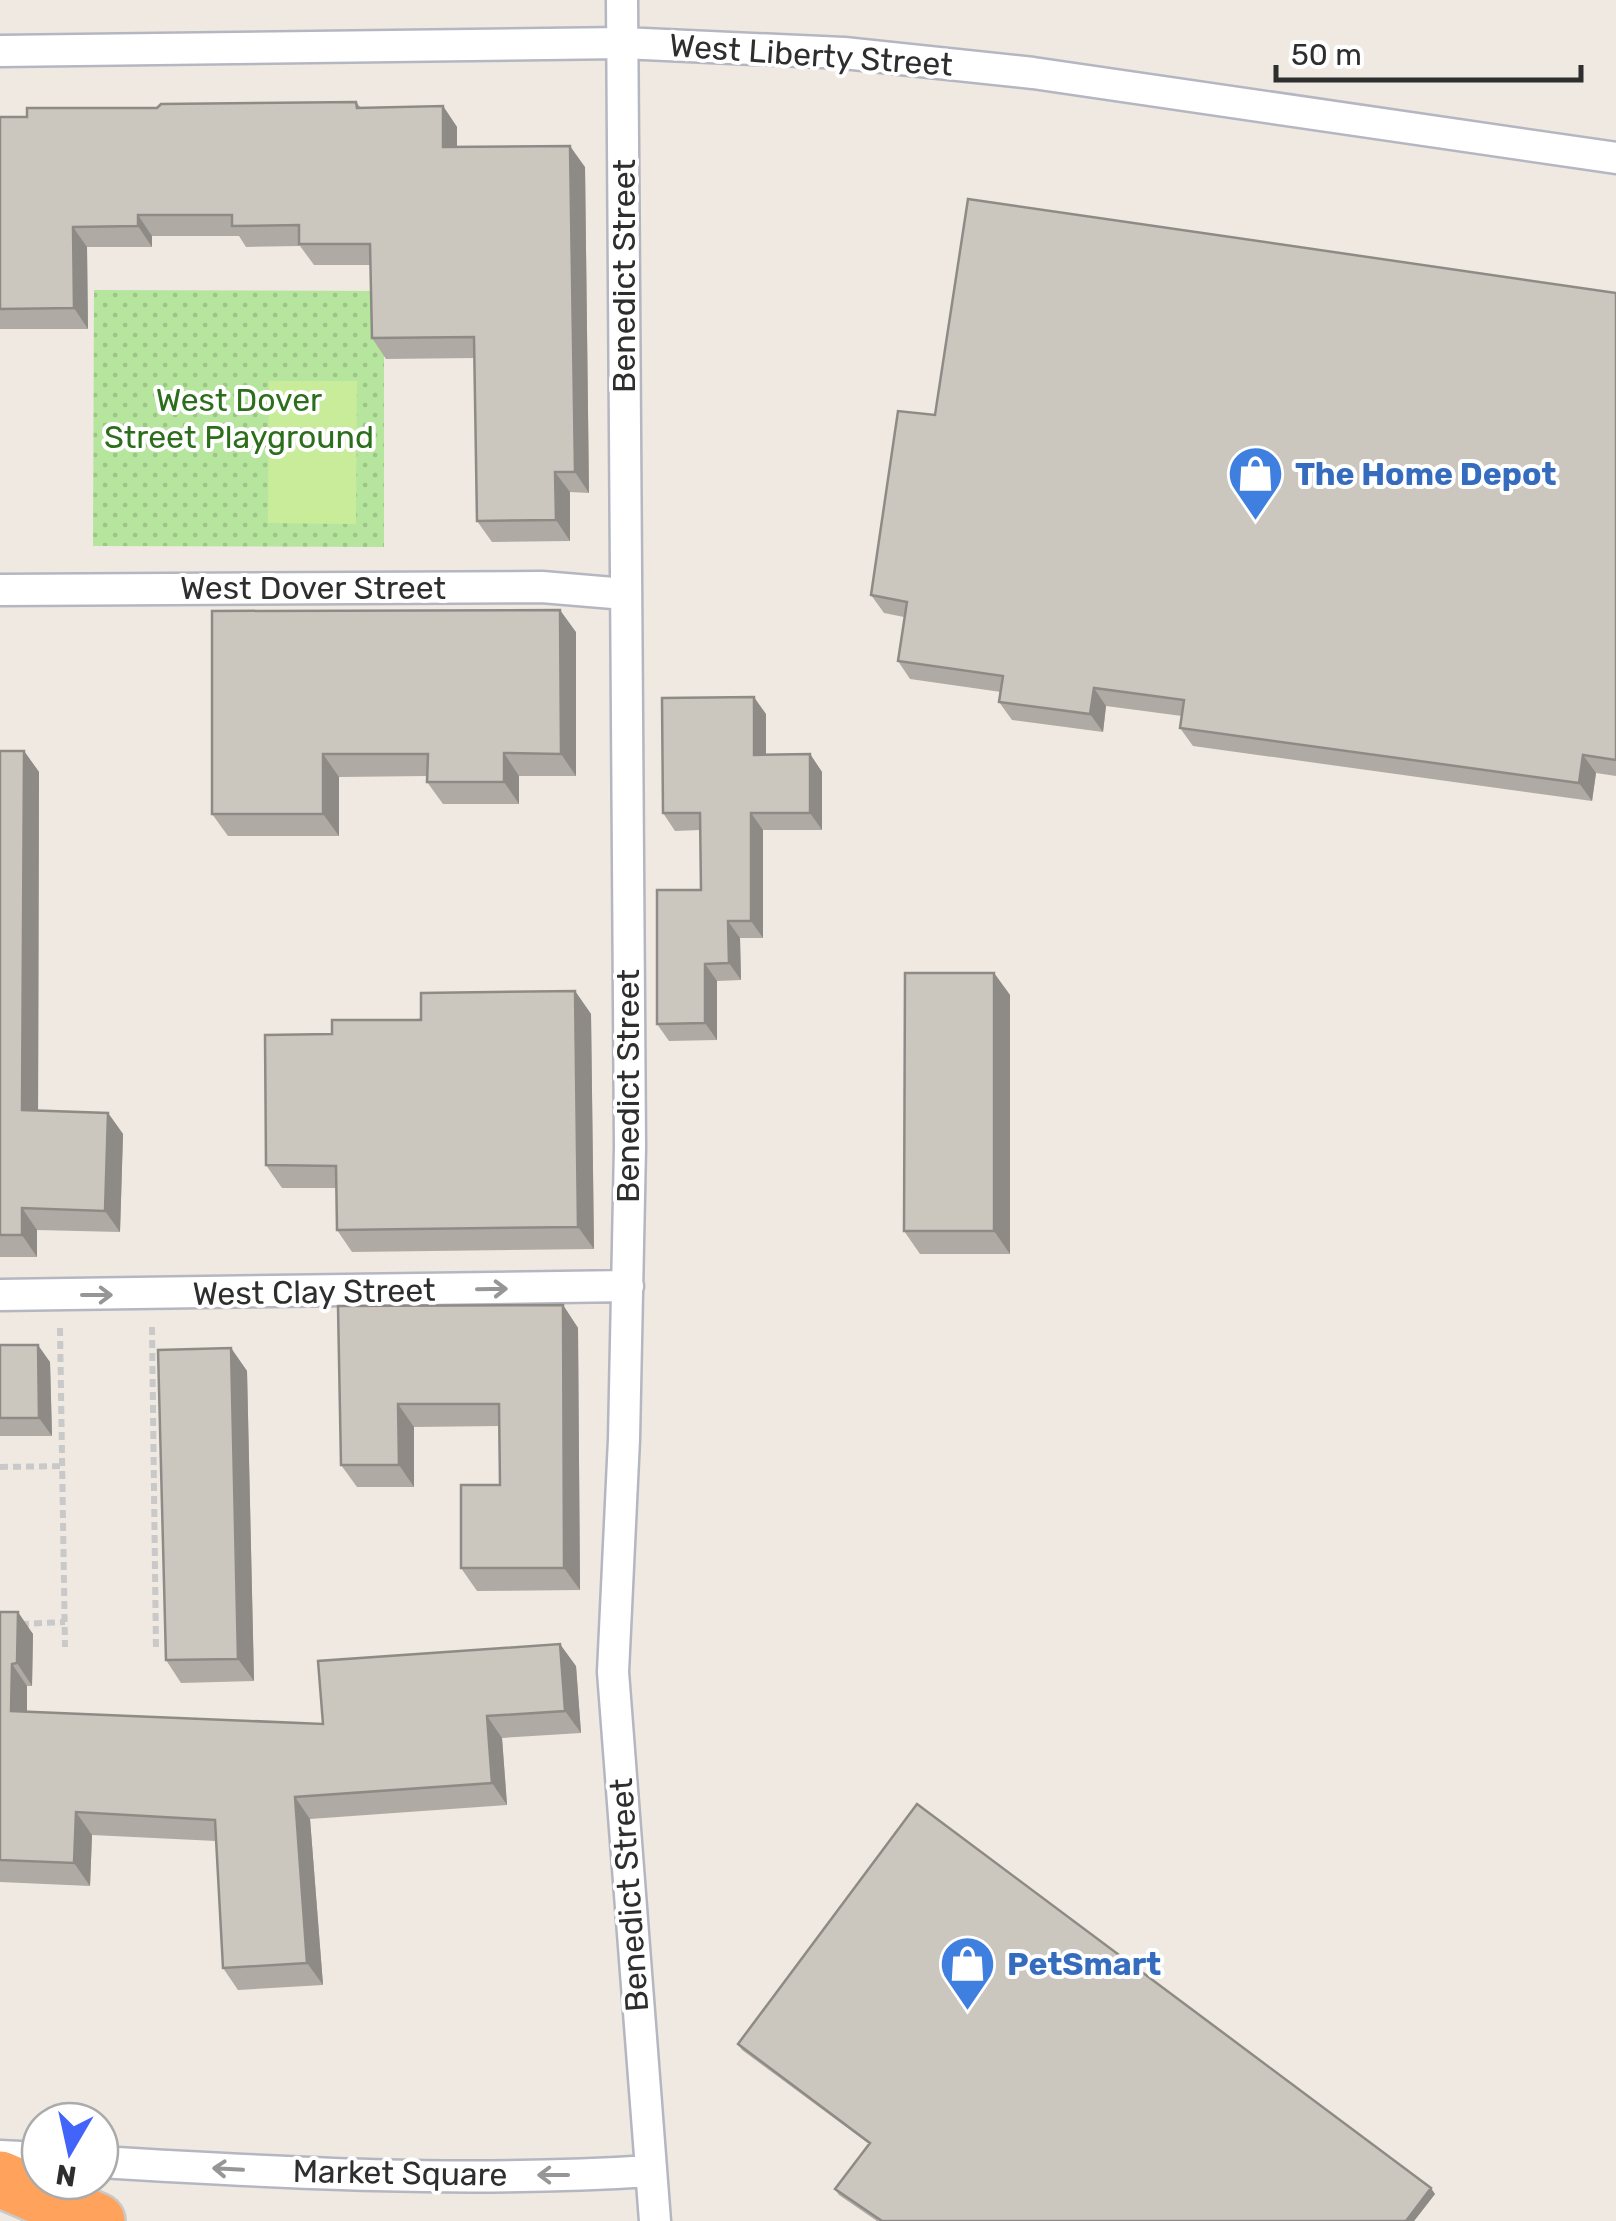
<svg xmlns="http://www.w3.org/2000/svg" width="1616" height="2221" viewBox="0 0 1616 2221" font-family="Rubik,sans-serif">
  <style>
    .park { fill: url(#park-dots) }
    .pitch { fill: #c9ec9a }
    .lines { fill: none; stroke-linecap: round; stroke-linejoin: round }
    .street-casing { stroke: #b4b7c1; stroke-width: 35 }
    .highway-casing { stroke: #c9c9c9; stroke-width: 60 }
    .path { stroke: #c9c9c9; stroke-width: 6; stroke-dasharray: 8 5; stroke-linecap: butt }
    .street { stroke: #fff; stroke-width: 30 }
    .highway { stroke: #ffa35c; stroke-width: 55 }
    .wall { fill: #afaba4 }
    .shaded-wall { fill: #8e8b86 }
    .building { fill: #cbc7bf; stroke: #8e8b86; stroke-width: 2.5 }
    .oneway { stroke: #969696 }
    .labels { text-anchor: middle; stroke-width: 8; stroke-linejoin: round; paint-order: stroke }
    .street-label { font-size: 32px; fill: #2e2e2e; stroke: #fff }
    .park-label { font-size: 32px; fill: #2c6e1b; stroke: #fff }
    .shop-label { font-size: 32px; font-weight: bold; fill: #366cbe; stroke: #fff; text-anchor: start }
  </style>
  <defs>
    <pattern id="park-dots" width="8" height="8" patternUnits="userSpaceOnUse" patternTransform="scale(2.5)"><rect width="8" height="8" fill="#b6e59e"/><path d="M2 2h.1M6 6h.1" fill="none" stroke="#9dc588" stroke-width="1.8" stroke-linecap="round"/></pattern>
  </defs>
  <rect width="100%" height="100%" fill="#efe9e1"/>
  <path class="park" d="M 94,290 L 384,291 L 384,547 L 93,546 Z"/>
  <path class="pitch" d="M 269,381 L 357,381 L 356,524 L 268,523 Z"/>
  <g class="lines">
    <defs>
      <path id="street" d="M 622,0 L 630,1147 L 624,1439 L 613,1672 L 655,2221
        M 0,51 L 622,43 L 844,53 L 1033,73 L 1616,158
        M 0,590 L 542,587 L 625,594
        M 0,1295 L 628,1286
        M 0,2156 L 40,2158
        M 100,2162 C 282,2173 468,2183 650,2171"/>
      <path id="highway" d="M 0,2179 L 97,2221"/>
    </defs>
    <use href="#street" class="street-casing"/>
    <use href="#highway" class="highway-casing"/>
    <path class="path" d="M 152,1327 L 156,1651
      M 60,1328 L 65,1647
      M 0,1467 L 63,1466
      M 21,1624 L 65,1622"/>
    <use href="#street" class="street"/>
    <use href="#highway" class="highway"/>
  </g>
  <path class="wall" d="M 356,102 L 361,108 L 443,106 L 457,127 L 457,147 L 585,167 L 589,493 L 570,492 L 570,541 L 492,542 L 477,521 L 475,358 L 386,359 L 372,338 L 371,265 L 314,265 L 300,246 L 246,247 L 239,236 L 152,236 L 152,247 L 87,247 L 88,329 L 0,329 L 0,117 L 27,117 L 157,108 Z
    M 1616,293 L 1616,776 L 1596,773 L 1592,801 L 1193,746 L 1180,728 L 1182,716 L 1106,706 L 1103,732 L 1012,720 L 999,702 L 1001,692 L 910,679 L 898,661 L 904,617 L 884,613 L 871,595 L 935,415 Z
    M 212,611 L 576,632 L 576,776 L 519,776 L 519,804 L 443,804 L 427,782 L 427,776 L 339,777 L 339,836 L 228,836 L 212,814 Z
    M 766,714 L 766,755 L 810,754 L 822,772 L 822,830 L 763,830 L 763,938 L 740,938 L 741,980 L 717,981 L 717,1040 L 669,1041 L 657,1024 L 701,890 L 700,830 L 675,831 L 663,813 Z
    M 0,751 L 24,751 L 39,772 L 38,1111 L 108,1113 L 123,1134 L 120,1232 L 37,1230 L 37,1257 L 0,1257 Z
    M 994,973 L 1010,995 L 1010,1254 L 920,1254 L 904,1231 Z
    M 575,991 L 591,1014 L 594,1249 L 352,1252 L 337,1230 L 336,1188 L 282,1188 L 266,1165 L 332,1034 Z
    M 563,1305 L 578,1328 L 580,1590 L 477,1591 L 461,1568 L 500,1485 L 499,1426 L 414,1427 L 414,1487 L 357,1487 L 341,1465 L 338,1306 Z
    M 0,1345 L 50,1362 L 52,1436 L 0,1436 Z
    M 231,1348 L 247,1371 L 254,1681 L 181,1683 L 166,1660 Z
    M 0,1612 L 33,1634 L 32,1686 L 27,1686 L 27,1712 L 323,1724 L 576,1666 L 581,1733 L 502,1738 L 507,1805 L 310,1819 L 323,1985 L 238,1990 L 223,1968 L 216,1841 L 92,1835 L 90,1886 L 0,1882 Z
    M 738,2044 L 1435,2194 L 1414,2221 L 877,2221 L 839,2195 L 835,2189 L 869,2144 L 742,2050 Z"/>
  <path class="shaded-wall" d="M 443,106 L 457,127 L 457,168 L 443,147 Z
    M 570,146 L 585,167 L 589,493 L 575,472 Z
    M 138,215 L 152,236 L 152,247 L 138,226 Z
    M 73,227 L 87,247 L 88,329 L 74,308 Z
    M 555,472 L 570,492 L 570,541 L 556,520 Z
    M 560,610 L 576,632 L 576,776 L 561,754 Z
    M 1094,688 L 1106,706 L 1103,732 L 1090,714 Z
    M 754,697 L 766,714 L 766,772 L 754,755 Z
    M 24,751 L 39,772 L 38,1132 L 22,1110 Z
    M 504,753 L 519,776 L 519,804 L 504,782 Z
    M 323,754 L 339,777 L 339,836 L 323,814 Z
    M 810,754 L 822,772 L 822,830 L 810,813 Z
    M 1583,755 L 1596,773 L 1592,801 L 1579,783 Z
    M 751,813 L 763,830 L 763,938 L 751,921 Z
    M 728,921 L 740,938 L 741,980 L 729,963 Z
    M 705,964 L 717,981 L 717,1040 L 705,1023 Z
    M 994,973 L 1010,995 L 1010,1254 L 994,1231 Z
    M 575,991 L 591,1014 L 594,1249 L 578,1227 Z
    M 108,1113 L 123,1134 L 120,1232 L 105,1211 Z
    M 22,1208 L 37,1230 L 37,1257 L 22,1235 Z
    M 563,1305 L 578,1328 L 580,1590 L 564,1568 Z
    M 38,1345 L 50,1362 L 52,1436 L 39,1418 Z
    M 231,1348 L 247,1371 L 254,1681 L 238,1659 Z
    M 398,1404 L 414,1427 L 414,1487 L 399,1465 Z
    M 18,1612 L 33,1634 L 32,1686 L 17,1663 Z
    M 560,1644 L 576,1666 L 581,1733 L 565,1711 Z
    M 12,1664 L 27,1686 L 27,1733 L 11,1711 Z
    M 487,1716 L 502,1738 L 507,1805 L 492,1783 Z
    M 295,1797 L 310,1819 L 323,1985 L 307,1963 Z
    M 76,1812 L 92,1835 L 90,1886 L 74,1863 Z
    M 1431,2188 L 1435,2194 L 1414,2221 L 1406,2221 Z"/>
  <path class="building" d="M 356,102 L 357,108 L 443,106 L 443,147 L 570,146 L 575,472 L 555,472 L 556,520 L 477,521 L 474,337 L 372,338 L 370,244 L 299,244 L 299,225 L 232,226 L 232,215 L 138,215 L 138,226 L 73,227 L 74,308 L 0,309 L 0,117 L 27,117 L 27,108 L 157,108 L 161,104 Z
    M 968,199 L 1616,293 L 1616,760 L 1583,755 L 1579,783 L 1180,728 L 1184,700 L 1094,688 L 1090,714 L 999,702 L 1003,676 L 898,661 L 907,602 L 871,595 L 898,411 L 935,415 Z
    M 560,610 L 561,754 L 504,753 L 504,782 L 427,782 L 428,754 L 323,754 L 323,814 L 212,814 L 212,611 Z
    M 754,697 L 754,755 L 810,754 L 810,813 L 751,813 L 751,921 L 728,921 L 729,963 L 705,964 L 705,1023 L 657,1024 L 657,890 L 701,890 L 700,813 L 663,813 L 662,698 Z
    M 0,751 L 24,751 L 22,1110 L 108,1113 L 105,1211 L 22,1208 L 22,1235 L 0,1235 Z
    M 905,973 L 994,973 L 994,1231 L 904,1231 Z
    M 575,991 L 578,1227 L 337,1230 L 336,1166 L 266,1165 L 265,1035 L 332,1034 L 332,1020 L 421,1020 L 421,993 Z
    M 563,1305 L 564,1568 L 461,1568 L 461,1485 L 500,1485 L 499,1404 L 398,1404 L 399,1465 L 341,1465 L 338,1306 Z
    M 0,1345 L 38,1345 L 39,1418 L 0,1418 Z
    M 231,1348 L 238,1659 L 166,1660 L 158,1350 Z
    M 0,1612 L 18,1612 L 17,1663 L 12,1664 L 11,1711 L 323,1724 L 318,1661 L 560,1644 L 565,1711 L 487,1716 L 492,1783 L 295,1797 L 307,1963 L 223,1968 L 215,1820 L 76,1812 L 74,1863 L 0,1860 Z
    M 917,1804 L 1431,2188 L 1406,2221 L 882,2221 L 835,2189 L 870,2143 L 738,2044 Z"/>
  <defs><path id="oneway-shaft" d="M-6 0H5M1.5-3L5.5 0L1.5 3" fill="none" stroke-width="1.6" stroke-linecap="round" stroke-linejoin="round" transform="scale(2.5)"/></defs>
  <g class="oneway">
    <use href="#oneway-shaft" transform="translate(492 1289) rotate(-1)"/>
    <use href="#oneway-shaft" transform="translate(97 1295)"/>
    <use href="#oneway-shaft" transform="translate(228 2169) rotate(-177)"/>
    <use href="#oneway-shaft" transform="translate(553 2175) rotate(180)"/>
  </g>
  <defs>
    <symbol id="shop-pin" viewBox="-11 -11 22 30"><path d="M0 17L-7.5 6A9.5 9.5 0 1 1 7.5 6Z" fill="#3f7fe0" stroke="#fff"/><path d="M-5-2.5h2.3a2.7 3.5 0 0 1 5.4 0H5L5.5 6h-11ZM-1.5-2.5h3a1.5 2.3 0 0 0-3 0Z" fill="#fff"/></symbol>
  </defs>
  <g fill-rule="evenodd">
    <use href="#shop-pin" x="1224" y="442" width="63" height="86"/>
    <use href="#shop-pin" x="936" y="1932" width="63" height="86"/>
  </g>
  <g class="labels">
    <g class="street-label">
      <text transform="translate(811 55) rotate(4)" y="11">West Liberty Street</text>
      <text transform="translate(624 276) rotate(-90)" y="11">Benedict Street</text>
      <text x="313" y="599">West Dover Street</text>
      <text transform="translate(628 1086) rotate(-90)" y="11">Benedict Street</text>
      <text transform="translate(314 1292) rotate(-1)" y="11">West Clay Street</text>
      <text transform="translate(629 1895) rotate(-94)" y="11">Benedict Street</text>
      <text transform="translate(400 2173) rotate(1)" y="11">Market Square</text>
    </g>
    <g class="park-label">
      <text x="239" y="411">West Dover<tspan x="239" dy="37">Street Playground</tspan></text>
    </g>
    <g class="shop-label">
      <text x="1295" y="485">The Home Depot</text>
      <text x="1007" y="1975">PetSmart</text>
    </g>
  </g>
  <g transform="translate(70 2151) rotate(189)"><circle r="48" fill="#ffffff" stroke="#ababab" stroke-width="2.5"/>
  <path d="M0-8L18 38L0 25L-18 38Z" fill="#4264fb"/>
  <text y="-15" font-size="28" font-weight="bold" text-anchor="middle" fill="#2e2e2e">N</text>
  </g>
  <path d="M1276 65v15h305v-15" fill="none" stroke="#2e2e2e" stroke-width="5"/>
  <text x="1291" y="65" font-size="30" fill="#2e2e2e" stroke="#ffffff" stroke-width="8" paint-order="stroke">50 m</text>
</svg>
